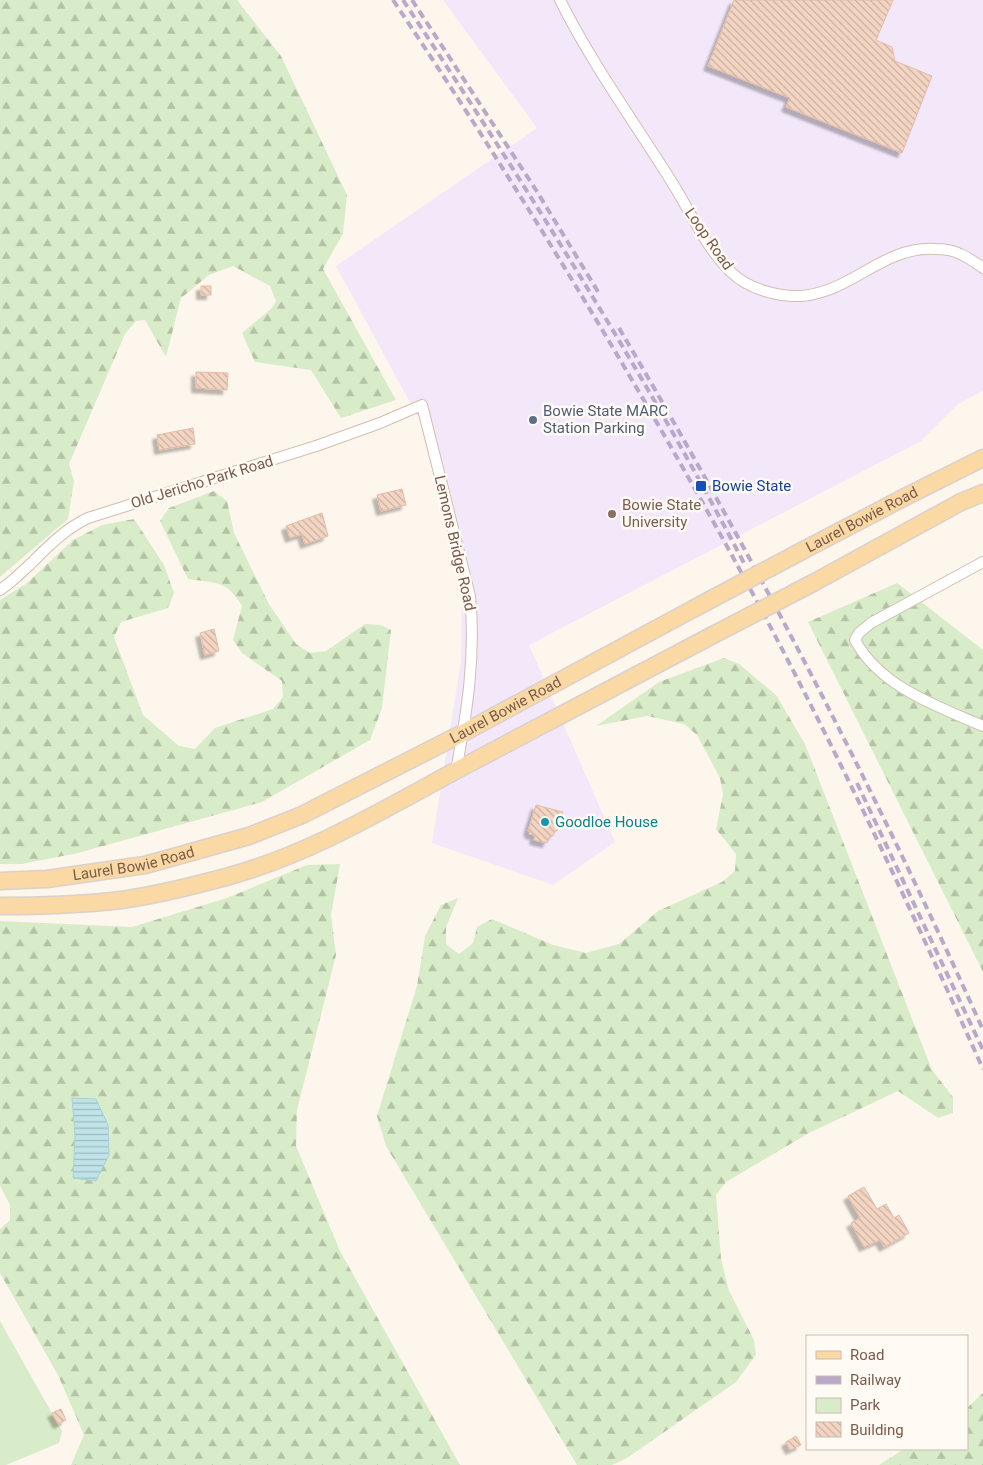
<svg xmlns="http://www.w3.org/2000/svg" width="983" height="1465" viewBox="0 0 983 1465" font-family="Roboto,sans-serif">
  <style>
    .education { fill: #f3e8fa }
    .green { fill: #d8ecc9 }
    .forest { fill: url(#forest-firs) }
    .water { fill: url(#water-rules); stroke: #a5d3da }
    .building { fill: url(#building-back-hatch); stroke: #e6bba3; filter: url(#shadow) }
    .lines { fill: none; stroke-linecap: round; stroke-linejoin: round }
    .street-casing { stroke: #d1beb0; stroke-width: 12 }
    .primary-casing { stroke: #dad1cd; stroke-width: 19 }
    .street { stroke: #fff; stroke-width: 10 }
    .primary { stroke: #fbd9a5; stroke-width: 16 }
    .rail { stroke: #b9a8c9; stroke-width: 4; stroke-dasharray: 8 5; stroke-linecap: butt }
    .primary-bridge-casing { stroke: #dad1cd; stroke-width: 19; stroke-linecap: butt }
    .primary-bridge { stroke: #fbd9a5; stroke-width: 16 }
    .service-dot { fill: #5c6f8a; stroke: #fffaf3; stroke-width: 2 }
    .transit-dot { fill: #1a4fb4; stroke: #fffaf3; stroke-width: 2 }
    .education-dot { fill: #8d6e63; stroke: #fffaf3; stroke-width: 2 }
    .culture-dot { fill: #0f9aa8; stroke: #fffaf3; stroke-width: 2 }
    .labels { text-anchor: middle; stroke-width: 5; stroke-linejoin: round; paint-order: stroke }
    .street-label { font-size: 15px; fill: #7a5c4d; stroke: #fffaf3 }
    .service-label { font-size: 15px; fill: #4e5e75; stroke: #fffaf3; text-anchor: start }
    .transit-label { font-size: 15px; fill: #164399; stroke: #fffaf3; text-anchor: start }
    .education-label { font-size: 15px; fill: #785e54; stroke: #fffaf3; text-anchor: start }
    .culture-label { font-size: 15px; fill: #0d838f; stroke: #fffaf3; text-anchor: start }
  </style>
  <defs>
    <pattern id="forest-firs" width="22" height="20" patternUnits="userSpaceOnUse" patternTransform="scale(1.25)"><rect width="22" height="20" fill="#d8ecc9"/><path d="M5 1l3.5 6h-7zM16 11l3.5 6h-7z" fill="#b4c2a5"/></pattern>
    <pattern id="water-rules" width="6" height="5" patternUnits="userSpaceOnUse" patternTransform="scale(1.25)"><rect width="6" height="5" fill="#bfe3e8"/><path d="M0 2.5h6" fill="none" stroke="#a0bbbe"/></pattern>
    <pattern id="building-back-hatch" width="6" height="6" patternUnits="userSpaceOnUse" patternTransform="scale(1.25)"><rect width="6" height="6" fill="#f3d5c3"/><path d="M-1 5l2 2M0 0l6 6M5-1l2 2" fill="none" stroke="#cab0a1"/></pattern>
    <filter id="shadow"><feDropShadow dx="-4.5" dy="4.5" stdDeviation="1" flood-color="#0004"/></filter>
  </defs>
  <rect width="100%" height="100%" fill="#fdf6ec"/>
  <path class="education" d="M 443,0 L 983,0 L 983,391 L 958,404 L 921,441 L 529,645 L 615,842 L 553,885 L 432,843 L 461,661 L 462,588 L 420,421 L 336,266 L 537,128 Z"/>
  <path class="green" d="M 0,1321 L 62,1431 L 59,1443 L 6,1465 L 0,1465 Z"/>
  <path class="forest" d="M 0,0 L 237,0 L 281,56 L 347,195 L 343,234 L 323,269 L 396,400 L 341,418 L 311,370 L 255,362 L 242,333 L 272,308 L 276,301 L 270,286 L 233,266 L 209,275 L 181,298 L 166,357 L 145,320 L 136,321 L 125,334 L 69,464 L 74,481 L 68,519 L 0,577 Z
    M 214,491 L 227,501 L 234,533 L 269,604 L 296,644 L 310,653 L 326,651 L 365,624 L 381,625 L 391,630 L 382,708 L 370,740 L 262,802 L 78,853 L 22,864 L 0,864 L 0,600 L 27,583 L 73,540 L 102,525 L 134,519 L 164,565 L 174,593 L 168,608 L 121,622 L 114,637 L 143,715 L 179,746 L 195,749 L 215,728 L 273,709 L 283,697 L 282,681 L 242,653 L 233,640 L 242,606 C 227,580 215,583 188,579 L 160,521 L 169,508 Z
    M 897,583 L 983,650 L 983,972 L 808,622 Z
    M 724,658 L 739,664 L 776,695 L 805,744 L 932,1070 L 953,1097 L 953,1113 L 938,1118 L 898,1091 L 809,1133 L 726,1182 L 716,1195 L 721,1259 L 729,1291 L 754,1340 L 756,1355 L 736,1382 L 627,1458 L 612,1465 L 577,1465 L 386,1146 L 377,1116 L 417,986 L 425,936 L 441,905 L 458,898 L 446,927 L 446,944 L 459,954 L 473,943 L 477,927 L 492,919 L 553,945 L 586,953 L 619,944 L 658,911 L 722,882 L 735,871 L 736,854 L 716,829 L 723,795 L 720,778 L 697,735 L 684,724 L 647,716 L 596,726 L 659,682 Z
    M 340,864 L 331,915 L 336,955 L 297,1110 L 296,1146 L 340,1251 L 460,1465 L 71,1465 L 84,1435 L 58,1375 L 0,1273 L 0,1229 L 10,1220 L 10,1205 L 0,1186 L 0,921 L 132,927 L 227,898 L 307,865 Z
    M 983,1393 L 983,1465 L 879,1465 L 904,1449 L 967,1449 L 967,1408 Z"/>
  <path class="water" d="M 72,1098 L 96,1099 L 108,1125 L 109,1155 L 96,1181 L 73,1178 L 75,1135 Z"/>
  <path class="building" d="M 734,0 L 893,0 L 876,40 L 892,47 L 895,61 L 932,76 L 902,153 L 786,107 L 790,98 L 708,66 Z
    M 201,286 L 211,286 L 211,295 L 201,295 Z
    M 196,372 L 228,373 L 227,390 L 196,388 Z
    M 193,428 L 195,444 L 159,450 L 157,435 Z
    M 402,489 L 406,505 L 381,511 L 377,495 Z
    M 322,513 L 328,536 L 305,544 L 302,534 L 290,538 L 286,526 Z
    M 214,629 L 219,651 L 205,655 L 200,633 Z
    M 536,805 L 563,812 L 557,831 L 555,831 L 553,835 L 551,837 L 549,837 L 547,843 L 534,840 L 535,835 L 529,834 L 530,831 L 528,831 Z
    M 864,1187 L 877,1209 L 886,1204 L 894,1218 L 899,1215 L 909,1233 L 884,1247 L 880,1240 L 864,1247 L 851,1223 L 860,1218 L 848,1196 Z
    M 61,1409 L 66,1420 L 58,1424 L 52,1413 Z
    M 796,1436 L 801,1445 L 790,1450 L 786,1442 Z"/>
  <g class="lines">
    <defs>
      <path id="street" d="M 560,0 C 592,64 635,123 673,184 C 691,213 706,248 731,272 C 748,289 778,297 801,296 C 853,292 882,246 935,249 C 943,249 953,250 960,254 C 968,257 976,263 983,268
        M 983,562 L 871,623 L 859,633 L 855,640 C 880,687 937,706 983,726
        M 0,590 C 32,568 52,535 88,518 L 319,445 L 380,423 L 422,405 L 470,596 C 476,655 467,712 456,771"/>
      <g id="primary">
        <path id="s1" d="M 798,553 L 907,496 L 983,458"/>
        <path d="M 813,583 L 961,502 L 983,493"/>
        <path id="s2" d="M 0,881 L 47,879 L 145,865 L 249,836 L 302,815 L 463,733 L 693,609"/>
        <path d="M 0,906 C 37,906 75,905 112,901 C 150,897 189,887 226,877 C 308,855 383,810 457,770 C 542,725 626,681 711,636"/>
      </g>
    </defs>
    <use href="#street" class="street-casing"/>
    <use href="#primary" class="primary-casing"/>
    <use href="#street" class="street"/>
    <use href="#primary" class="primary"/>
    <path class="rail" d="M 393,0 C 513,179 625,362 729,550 C 822,719 904,893 983,1069
      M 403,0 C 524,183 643,370 745,565
      M 412,0 L 536,190 L 600,295
      M 619,328 C 753,555 875,789 983,1030
      M 857,783 L 983,1050"/>
    <defs>
      <path id="primary-bridge" d="M 693,609 L 798,553
        M 711,636 L 813,583"/>
    </defs>
    <use href="#primary-bridge" class="primary-bridge-casing"/>
    <use href="#primary-bridge" class="primary-bridge"/>
  </g>
  <circle class="service-dot" cx="533" cy="420" r="5"/>
  <rect class="transit-dot" x="695" y="480" width="12" height="12" rx="2.5"/>
  <circle class="education-dot" cx="612" cy="514" r="5"/>
  <circle class="culture-dot" cx="545" cy="822" r="5"/>
  <g class="labels">
    <g class="street-label">
      <text transform="translate(709 239) rotate(55)" y="5">Loop Road</text>
      <text transform="translate(202 482) rotate(-17)" y="5">Old Jericho Park Road</text>
      <text dy="5" stroke="none"><textPath href="#s1" startOffset="72">Laurel Bowie Road</textPath></text>
      <text transform="translate(455 543) rotate(77)" y="5">Lemons Bridge Road</text>
      <text dy="5" stroke="none"><textPath href="#s2" startOffset="540">Laurel Bowie Road</textPath></text>
      <text dy="5" stroke="none"><textPath href="#s2" startOffset="135">Laurel Bowie Road</textPath></text>
    </g>
    <g class="service-label">
      <text x="543" y="416">Bowie State MARC<tspan x="543" dy="17">Station Parking</tspan></text>
    </g>
    <g class="transit-label">
      <text x="712" y="491">Bowie State</text>
    </g>
    <g class="education-label">
      <text x="622" y="510">Bowie State<tspan x="622" dy="17">University</tspan></text>
    </g>
    <g class="culture-label">
      <text x="555" y="827">Goodloe House</text>
    </g>
  </g>
  <rect x="806" y="1335" width="162" height="115" fill="#fffaf3" stroke="#cabbb1"/>
  <rect x="816" y="1351" width="25" height="8" fill="#fbd9a5" stroke="#cabbb1"/>
  <text x="850" y="1360" font-size="15" fill="#7a5c4d">Road</text>
  <rect x="816" y="1376" width="25" height="8" fill="#b9a8c9" stroke="#cabbb1"/>
  <text x="850" y="1385" font-size="15" fill="#7a5c4d">Railway</text>
  <rect x="816" y="1398" width="25" height="15" fill="#d8ecc9" stroke="#cabbb1"/>
  <text x="850" y="1410" font-size="15" fill="#7a5c4d">Park</text>
  <rect x="816" y="1422" width="25" height="15" fill="url(#building-back-hatch)" stroke="#cabbb1"/>
  <text x="850" y="1435" font-size="15" fill="#7a5c4d">Building</text>
</svg>
